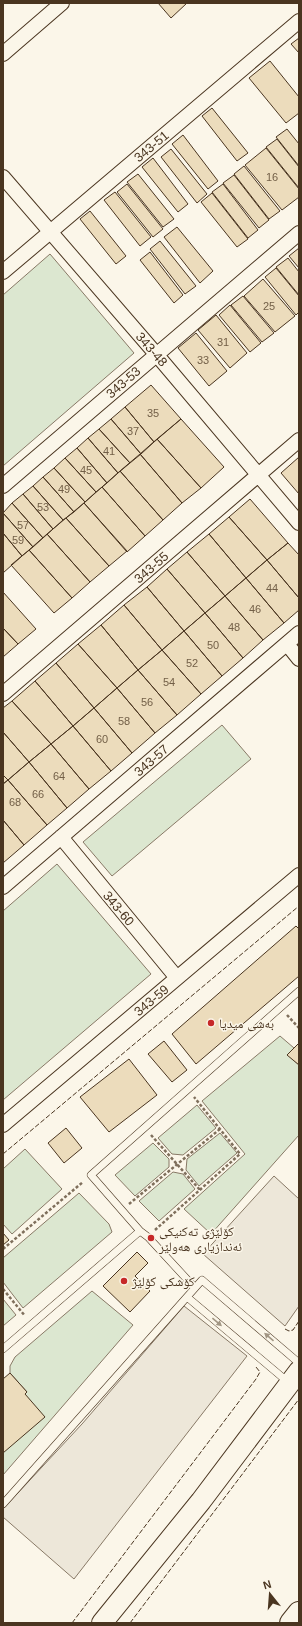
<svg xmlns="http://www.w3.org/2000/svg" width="302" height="1626" viewBox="0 0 302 1626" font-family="Helvetica,'Noto Naskh Arabic',sans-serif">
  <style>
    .green { fill: #dce7d0; stroke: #887966 }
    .parking { fill: #ede7d9; stroke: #887966 }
    .building { fill: #ecdcbc; stroke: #4a3520 }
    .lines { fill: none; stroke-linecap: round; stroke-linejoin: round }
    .lane-casing { stroke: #4a3520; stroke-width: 8 }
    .street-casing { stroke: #4a3520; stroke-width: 16 }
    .secondary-casing { stroke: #4a3520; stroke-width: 22 }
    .highway-casing { stroke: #4a3520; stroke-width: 24 }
    .path { stroke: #7f6f5c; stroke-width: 2.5; stroke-dasharray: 3 2; stroke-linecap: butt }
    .lane { stroke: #fbf6e9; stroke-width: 7 }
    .street { stroke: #fbf6e9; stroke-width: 14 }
    .secondary { stroke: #fbf6e9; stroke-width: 20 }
    .highway { stroke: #fbf6e9; stroke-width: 22 }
    .fence { stroke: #4a3520; stroke-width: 1; stroke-dasharray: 5 2; stroke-linecap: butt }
    .oneway { fill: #a29684 }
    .poi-dot { fill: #c62828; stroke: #fbf6e9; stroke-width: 1.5 }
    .labels { text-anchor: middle; stroke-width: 3; stroke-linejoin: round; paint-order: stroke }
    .number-label { font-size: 11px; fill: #725f47 }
    .street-label { font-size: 13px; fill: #4a3520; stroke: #fbf6e9 }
    .poi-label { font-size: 13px; fill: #4a3520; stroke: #fbf6e9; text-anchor: start }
  </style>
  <rect width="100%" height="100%" fill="#fbf6e9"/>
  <path class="green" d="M 50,254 L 134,353 L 3,466 L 3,295 Z
    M 222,725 L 251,759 L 112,876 L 83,842 Z
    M 57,864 L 151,974 L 3,1100 L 3,911 Z
    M 280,1036 L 294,1048 L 288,1055 L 299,1065 L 299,1135 L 211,1234 L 184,1209 L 245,1154 L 202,1101 Z
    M 197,1105 L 216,1128 L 183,1155 L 172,1154 L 158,1138 Z
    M 220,1133 L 237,1153 L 199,1186 L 186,1170 L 187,1159 Z
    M 153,1143 L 169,1159 L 169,1167 L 135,1196 L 115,1175 Z
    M 25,1149 L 62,1189 L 12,1234 L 3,1224 L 3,1169 Z
    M 173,1172 L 183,1174 L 195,1189 L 159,1221 L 139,1201 Z
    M 79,1193 L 109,1224 L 112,1232 L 23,1308 L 3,1282 L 3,1258 Z
    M 92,1291 L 133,1325 L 3,1475 L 3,1453 L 25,1394 L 27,1392 L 10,1373 L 10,1366 L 15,1357 Z
    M 3,1299 L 16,1315 L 3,1326 Z"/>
  <path class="parking" d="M 274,1176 L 299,1199 L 299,1306 L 285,1326 L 203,1254 Z
    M 184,1306 L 247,1356 L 74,1579 L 3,1517 L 3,1509 L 82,1424 Z"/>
  <path class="building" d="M 158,3 L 187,3 L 171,18 Z
    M 299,38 L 299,53 L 291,44 Z
    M 270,61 L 299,97 L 299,113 L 286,123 L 249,78 Z
    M 212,108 L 248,153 L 237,161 L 202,116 Z
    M 287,129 L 299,144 L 299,166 L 276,137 Z
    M 183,135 L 218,181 L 208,189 L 172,144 Z
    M 277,139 L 299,167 L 299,188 L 266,147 Z
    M 266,148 L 299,189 L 299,197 L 282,210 L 245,165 Z
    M 171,149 L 207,194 L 197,203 L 161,157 Z
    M 153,158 L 188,204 L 178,212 L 142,167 Z
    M 244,166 L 280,211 L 269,219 L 234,174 Z
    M 138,174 L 174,219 L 163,227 L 127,182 Z
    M 234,175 L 269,220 L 259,228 L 223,183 Z
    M 127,184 L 163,229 L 153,237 L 117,192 Z
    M 223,184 L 258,230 L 248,238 L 212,192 Z
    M 115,192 L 151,237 L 140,246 L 104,200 Z
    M 212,193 L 248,239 L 237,247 L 201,202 Z
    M 90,211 L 126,256 L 116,264 L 80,219 Z
    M 177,227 L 213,271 L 200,283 L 164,237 Z
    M 160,241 L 196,286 L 185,294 L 150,249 Z
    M 299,248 L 299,268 L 289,256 Z
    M 150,252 L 183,295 L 174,303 L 140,260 Z
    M 288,258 L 299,272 L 299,295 L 276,267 Z
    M 276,268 L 299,296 L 299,312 L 296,315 L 265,277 Z
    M 263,279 L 295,316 L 275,332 L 244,296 Z
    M 243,296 L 274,333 L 262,342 L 231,305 Z
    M 230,305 L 261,343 L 250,352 L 219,315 Z
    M 216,315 L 247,353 L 230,368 L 198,330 Z
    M 196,333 L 227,371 L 209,386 L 178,348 Z
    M 151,385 L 181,419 L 154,442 L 125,407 Z
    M 125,407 L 154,442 L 141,454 L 111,419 Z
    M 111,419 L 141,454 L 130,463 L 99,429 Z
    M 181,419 L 224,467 L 201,488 L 157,439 Z
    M 99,429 L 130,463 L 118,473 L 88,438 Z
    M 88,438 L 118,473 L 107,483 L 77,448 Z
    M 157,439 L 201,488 L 182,503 L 140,454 Z
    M 77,448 L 107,483 L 96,492 L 65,458 Z
    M 140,454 L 182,503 L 163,520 L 120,471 Z
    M 299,457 L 299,494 L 281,473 Z
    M 65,458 L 96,492 L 85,502 L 54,468 Z
    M 54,468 L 85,502 L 74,512 L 43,477 Z
    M 120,471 L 163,520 L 145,536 L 102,487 Z
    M 43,477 L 74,512 L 63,520 L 33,486 Z
    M 33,486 L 63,520 L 53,529 L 23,494 Z
    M 102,487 L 145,536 L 127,552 L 84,503 Z
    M 23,494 L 53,529 L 43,538 L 12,503 Z
    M 250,499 L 288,543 L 267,560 L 229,517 Z
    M 12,503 L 43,538 L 33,547 L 3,513 Z
    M 84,503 L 127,551 L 109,566 L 66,518 Z
    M 3,513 L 33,547 L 22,556 L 3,533 Z
    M 229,517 L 267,560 L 246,578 L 209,534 Z
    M 66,518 L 109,566 L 90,582 L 47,534 Z
    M 3,533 L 22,556 L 3,573 Z
    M 47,534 L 90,582 L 72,598 L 29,550 Z
    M 209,534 L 246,578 L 225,596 L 187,552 Z
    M 288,543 L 299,555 L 299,598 L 267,560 Z
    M 29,550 L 72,598 L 54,613 L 11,565 Z
    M 187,552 L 225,596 L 205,613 L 167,569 Z
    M 267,560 L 299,598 L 299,610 L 284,623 L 246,578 Z
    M 167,569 L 205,613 L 184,631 L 147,587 Z
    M 246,578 L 284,623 L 263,640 L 225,596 Z
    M 147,587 L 184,631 L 162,650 L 124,605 Z
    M 3,592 L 36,629 L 18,644 L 3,628 Z
    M 225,596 L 263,640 L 243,658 L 205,613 Z
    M 124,605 L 162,650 L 138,670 L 101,625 Z
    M 205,613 L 243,658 L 222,676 L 184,631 Z
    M 101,625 L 138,670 L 117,688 L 78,644 Z
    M 3,628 L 18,644 L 3,657 Z
    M 184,631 L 222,676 L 201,694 L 162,650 Z
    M 78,644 L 117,688 L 94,708 L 56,663 Z
    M 162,650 L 201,694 L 177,715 L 138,670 Z
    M 56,663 L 94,708 L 73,726 L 35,681 Z
    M 138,670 L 177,715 L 155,733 L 117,688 Z
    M 35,681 L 73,726 L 51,744 L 12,701 Z
    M 117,688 L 155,733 L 132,753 L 94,708 Z
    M 12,701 L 51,744 L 29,762 L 3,732 L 3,708 Z
    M 94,708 L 132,753 L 111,771 L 73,726 Z
    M 73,726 L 111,771 L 89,789 L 51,744 Z
    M 3,732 L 29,762 L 8,780 L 3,775 Z
    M 51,744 L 89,789 L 67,808 L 29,762 Z
    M 29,762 L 67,808 L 47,825 L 8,780 Z
    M 3,775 L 8,780 L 3,784 Z
    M 8,780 L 47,825 L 24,845 L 3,820 L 3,784 Z
    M 3,820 L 24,845 L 3,863 Z
    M 296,926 L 299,929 L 299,976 L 196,1064 L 172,1034 Z
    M 164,1041 L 187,1070 L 172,1082 L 148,1054 Z
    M 299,1043 L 299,1065 L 287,1055 Z
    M 129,1059 L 157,1095 L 109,1132 L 80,1097 Z
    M 66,1128 L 82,1148 L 64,1163 L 48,1143 Z
    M 3,1233 L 9,1240 L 3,1245 Z
    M 137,1252 L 148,1263 L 135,1276 L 150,1291 L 130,1312 L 103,1286 Z
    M 10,1373 L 27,1392 L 25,1394 L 45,1417 L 3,1453 L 3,1379 Z"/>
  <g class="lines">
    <defs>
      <path id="lane" d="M 195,1288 L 148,1237 L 140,1231 L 91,1175 L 299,991
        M 187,1297 L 288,1382
        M 3,1349 L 140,1231
        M 3,1504 L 202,1280 L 299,1363"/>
      <path id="street" d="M 3,54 L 62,3
        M 3,177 L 156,354 L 299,523
        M 3,272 L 299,21
        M 3,486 L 299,233
        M 287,644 L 299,659
        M 3,694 L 299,440
        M 61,837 L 177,978
        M 3,887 L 299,633
        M 3,1125 L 299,875"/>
      <path id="secondary" d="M 102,1623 L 201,1501 L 299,1371"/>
      <path id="highway" d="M 291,1623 L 299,1613"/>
    </defs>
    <use href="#lane" class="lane-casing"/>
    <use href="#street" class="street-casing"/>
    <use href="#secondary" class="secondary-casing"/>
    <use href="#highway" class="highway-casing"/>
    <path class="path" d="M 287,1015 L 299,1028
      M 151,1135 L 200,1190
      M 129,1204 L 220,1129
      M 155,1230 L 240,1154 L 194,1097
      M 3,1249 L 83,1182
      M 3,1289 L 25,1316"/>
    <use href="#lane" class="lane"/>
    <use href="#street" class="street"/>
    <use href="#secondary" class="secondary"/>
    <use href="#highway" class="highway"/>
    <path class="fence" d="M 3,1154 L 299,906
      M 285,1329 L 289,1331 L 293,1330 L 299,1321
      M 72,1623 L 256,1379 L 260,1372 L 256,1367
      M 130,1623 L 299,1399"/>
  </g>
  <defs><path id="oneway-solid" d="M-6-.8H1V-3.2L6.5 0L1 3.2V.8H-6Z"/></defs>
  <g class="oneway">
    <use href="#oneway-solid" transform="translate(217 1322) rotate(40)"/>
    <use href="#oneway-solid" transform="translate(269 1337) rotate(-139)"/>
  </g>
  <g class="poi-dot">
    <circle cx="211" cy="1023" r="4"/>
    <circle cx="151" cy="1238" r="4"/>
    <circle cx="124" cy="1281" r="4"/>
  </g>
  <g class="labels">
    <g class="number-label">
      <text x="272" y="181">16</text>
      <text x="269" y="310">25</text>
      <text x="223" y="346">31</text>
      <text x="203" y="364">33</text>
      <text x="153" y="417">35</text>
      <text x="133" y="435">37</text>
      <text x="109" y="455">41</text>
      <text x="86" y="474">45</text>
      <text x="64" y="493">49</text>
      <text x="43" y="511">53</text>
      <text x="23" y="529">57</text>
      <text x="18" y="544">59</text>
      <text x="272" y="592">44</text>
      <text x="255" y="613">46</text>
      <text x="234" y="631">48</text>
      <text x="213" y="649">50</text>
      <text x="192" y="667">52</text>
      <text x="169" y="686">54</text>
      <text x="147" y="706">56</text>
      <text x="124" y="725">58</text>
      <text x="102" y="743">60</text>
      <text x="59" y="780">64</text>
      <text x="38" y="798">66</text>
      <text x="15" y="806">68</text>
    </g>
    <g class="street-label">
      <text transform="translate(151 146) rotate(-40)" y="5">343-51</text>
      <text transform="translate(152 349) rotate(49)" y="5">343-48</text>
      <text transform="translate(123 382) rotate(-41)" y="5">343-53</text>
      <text transform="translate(151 567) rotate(-41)" y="5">343-55</text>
      <text transform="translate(151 760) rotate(-41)" y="5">343-57</text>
      <text transform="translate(119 908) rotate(50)" y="5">343-60</text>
      <text transform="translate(151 1000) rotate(-40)" y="5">343-59</text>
    </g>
    <g class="poi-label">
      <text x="219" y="1028">بەشی میدیا</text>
      <text x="159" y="1236">کۆلێژی تەکنیکی<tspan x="159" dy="15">ئەندازیاری هەولێر</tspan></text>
      <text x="132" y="1286">کۆشکی کۆلێژ</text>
    </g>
  </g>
  <rect width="302" height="1626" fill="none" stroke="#4a3520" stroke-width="8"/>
  <g transform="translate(270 1594) rotate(343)" stroke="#fbf6e9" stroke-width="3" paint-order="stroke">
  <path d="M0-3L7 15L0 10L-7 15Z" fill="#4a3520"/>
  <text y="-6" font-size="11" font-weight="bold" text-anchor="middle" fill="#4a3520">N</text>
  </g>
</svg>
